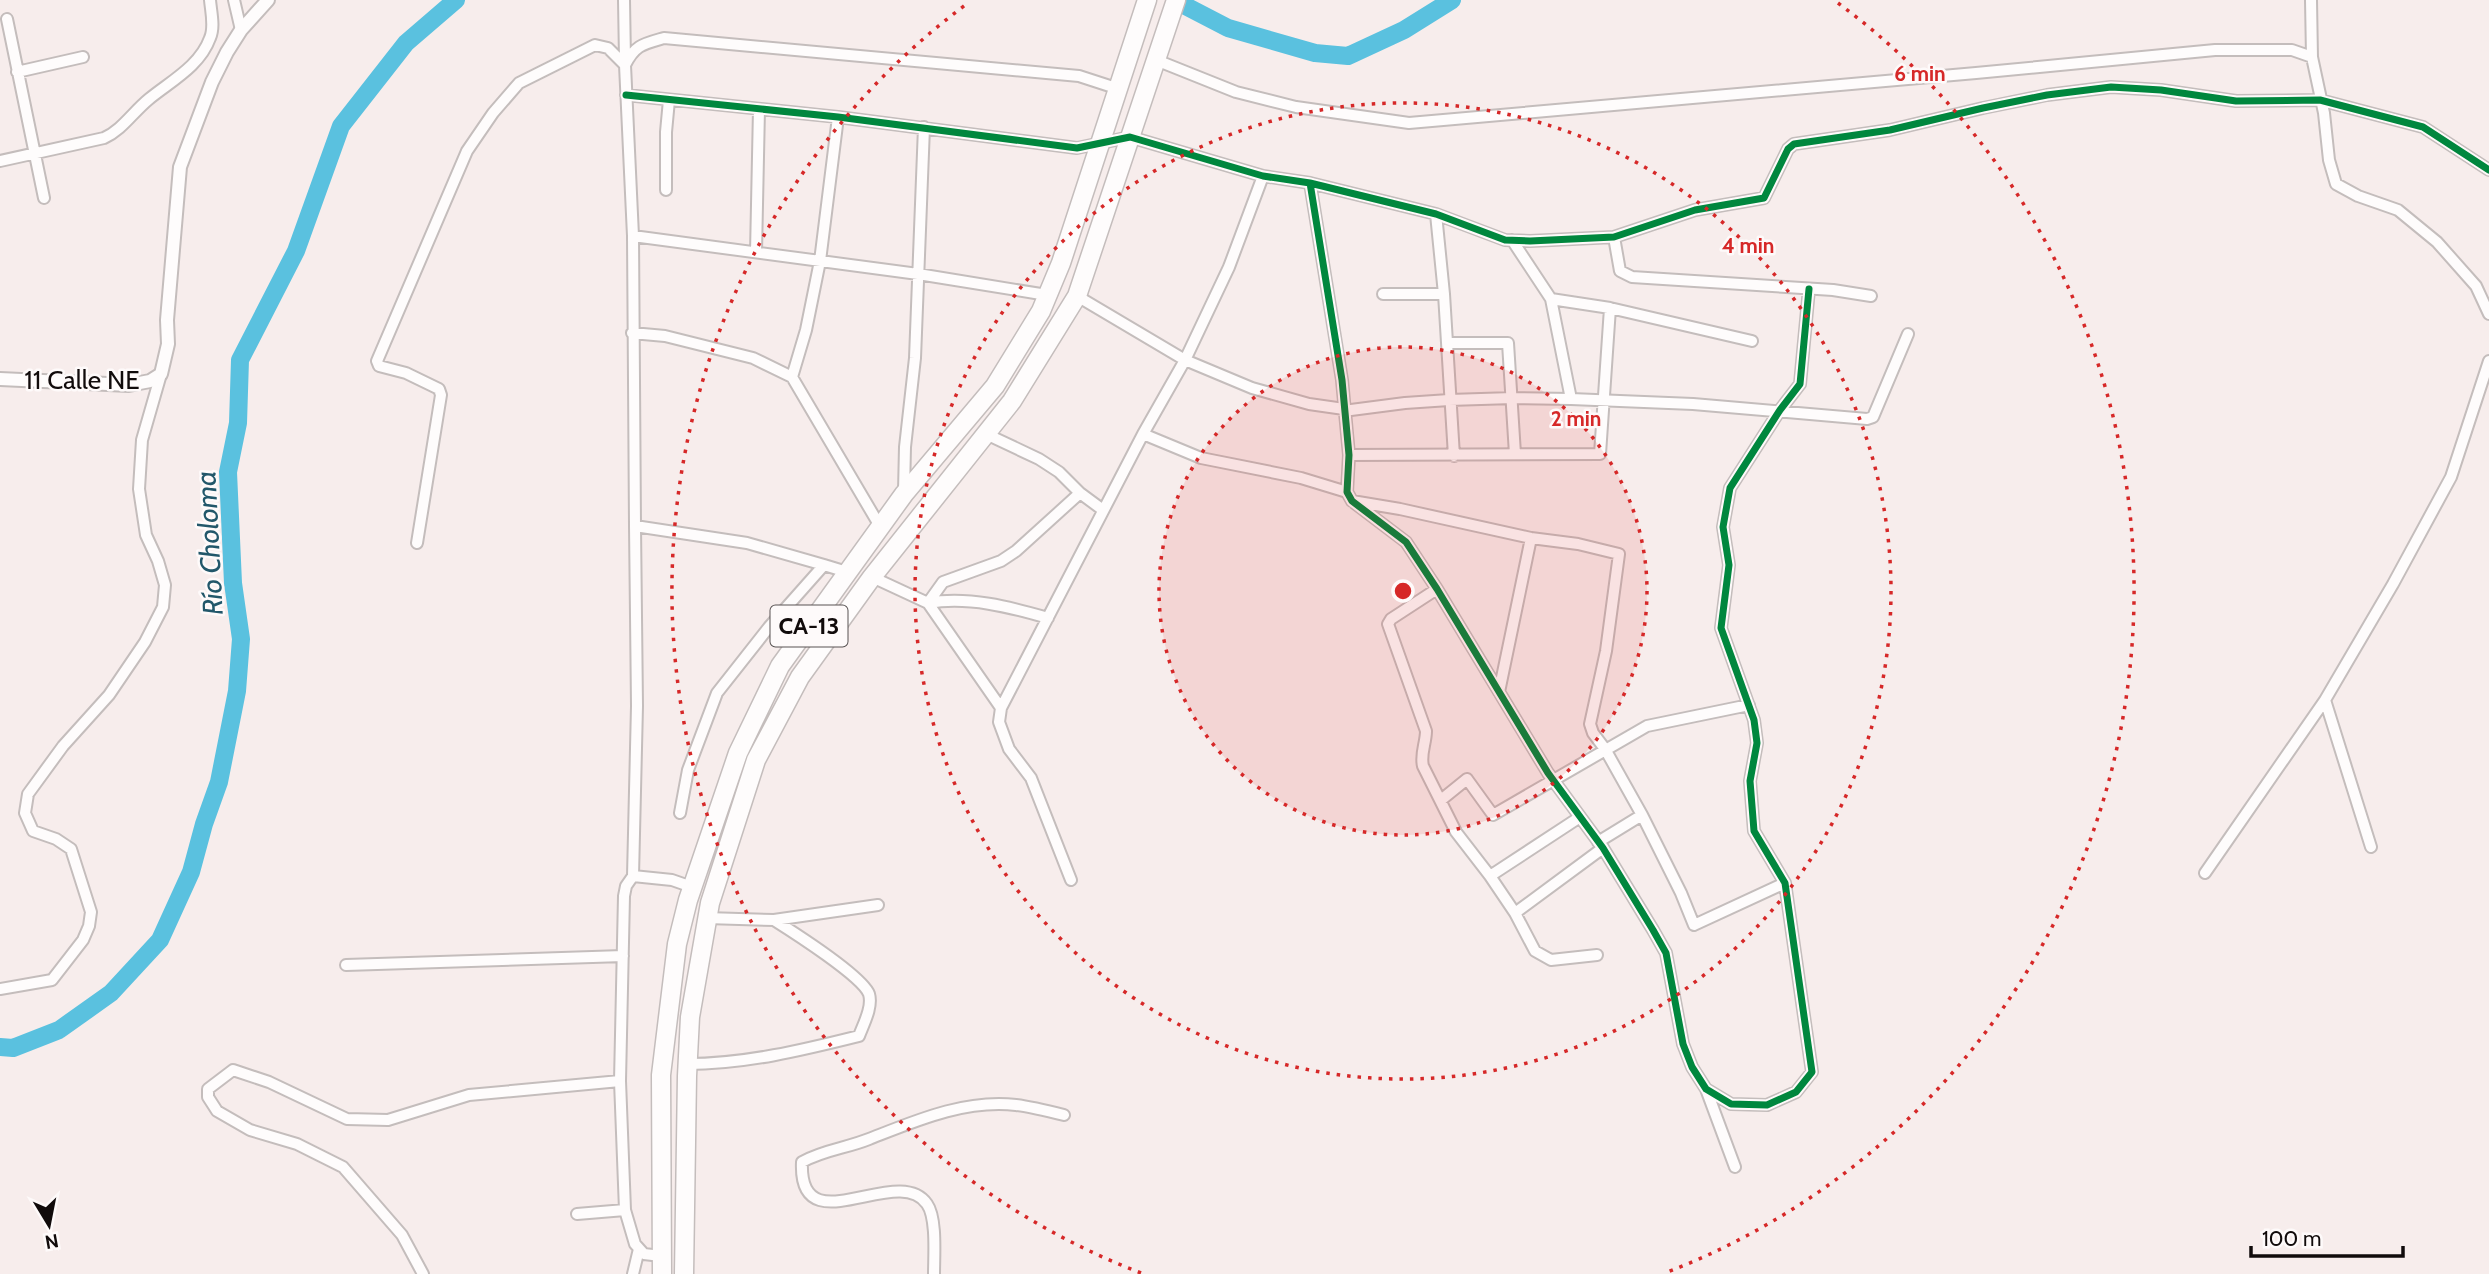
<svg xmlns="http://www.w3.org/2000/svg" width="2489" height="1274" viewBox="0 0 2489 1274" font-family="Cabin,sans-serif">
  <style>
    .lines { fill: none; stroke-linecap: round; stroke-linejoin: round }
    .river { stroke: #5ac1df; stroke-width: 18 }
    .minor-casing { stroke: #c4bdbc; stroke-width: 14 }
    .tertiary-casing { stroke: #c4bdbc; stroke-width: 16 }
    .trunk-casing { stroke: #c4bdbc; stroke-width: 21 }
    .minor { stroke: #fefcfc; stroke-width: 10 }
    .tertiary { stroke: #fefcfc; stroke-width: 12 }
    .trunk { stroke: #fefcfc; stroke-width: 18 }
    .cycleway-casing { stroke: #fefafa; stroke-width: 11 }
    .cycleway { stroke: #00873e; stroke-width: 7 }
    .ring { fill: none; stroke: #d62828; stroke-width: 3.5; stroke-dasharray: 3.5 7 }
    .labels { text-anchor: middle; stroke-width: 5; stroke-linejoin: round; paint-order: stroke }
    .shield { fill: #fefafa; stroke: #585353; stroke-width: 2 }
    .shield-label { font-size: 24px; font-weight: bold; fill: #110b0b }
    .street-label { font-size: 26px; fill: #110b0b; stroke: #fefafa }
    .water-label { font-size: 28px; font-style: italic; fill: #22576a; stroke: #fefafa }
    .centre { fill: #d62828; stroke: #fefafa; stroke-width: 3.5 }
    .ring-label { font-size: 21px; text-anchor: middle; font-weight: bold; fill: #d62828; stroke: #fefafa; stroke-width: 5; stroke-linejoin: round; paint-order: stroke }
  </style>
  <rect width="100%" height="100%" fill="#f7edec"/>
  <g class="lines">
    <path class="river" d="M 1174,0 L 1228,28 L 1315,53 L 1348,56 L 1404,30 L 1452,0
      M 0,1047 L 13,1048 L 59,1030 L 111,993 L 160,940 L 191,872 L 204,824 L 219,782 L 237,691 L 241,639 L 233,583 L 228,472 L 238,423 L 240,360 L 296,251 L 341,126 L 406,43 L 456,0"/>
    <defs>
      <path id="minor" d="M 234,0 L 241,30
        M 624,0 L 625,60
        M 2311,0 L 2312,57 L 2324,113 L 2329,160 L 2336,184 L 2358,196 L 2398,210 L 2437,242 L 2476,286 L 2489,314
        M 7,19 L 44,198
        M 1156,60 L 1236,92 L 1296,107 L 1409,123 L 1976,73 L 2215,50 L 2292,50 L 2312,57
        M 625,65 C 635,45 643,44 664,38 L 1079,76 L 1119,89
        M 17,72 L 83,57
        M 626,95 L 838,117 L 1077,148 L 1130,137 L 1263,176 L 1310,183 L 1436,214 L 1505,240 L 1530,241 L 1614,237 L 1695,210 L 1764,198 L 1788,149 L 1794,144 L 1890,130 L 1983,108 L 2047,95 L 2111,87 L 2161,90 L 2236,101 L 2320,100 L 2423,127 L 2489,170
        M 0,161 L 104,138 C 122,130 133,112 149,99 C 171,81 200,66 210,38 C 215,27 211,12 210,0
        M 1310,183 L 1342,380 L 1349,455 L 1347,492 L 1352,501 L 1406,542 L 1437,589 L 1548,773 L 1603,848 L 1653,930 L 1666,953 L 1683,1044 L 1692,1067 L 1706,1089 L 1731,1104 L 1767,1105 L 1796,1092 L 1812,1072 L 1785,883 L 1754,831 L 1750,781 L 1757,743 L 1754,720 L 1721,628 L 1729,565 L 1723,527 L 1730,488 L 1780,410 L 1800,384 L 1809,289
        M 666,190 L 666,132 L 669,100
        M 1436,214 L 1444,294 L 1454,456
        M 1614,237 L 1620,271 L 1632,277 L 1833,290 L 1871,296
        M 1512,240 L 1551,299 L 1571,399
        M 756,252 L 759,109
        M 1383,294 L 1444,294
        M 1077,296 L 1185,360 L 1252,388 L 1309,404 L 1351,410 L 1405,403 L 1449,400 L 1513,398 L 1571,399 L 1693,404 L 1867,419 L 1873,417 L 1908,334
        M 1551,299 L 1610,308 L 1752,341
        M 632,333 L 665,336 L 753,358 L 792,377 L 881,528
        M 1447,343 L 1508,343 L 1515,454
        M 792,377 L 806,330 L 820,261 L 838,117
        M 986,434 L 1039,459 L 1059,472 L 1080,493 L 1103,510
        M 1143,434 L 1201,458 L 1301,478 L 1347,492
        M 1349,455 L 1600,454 L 1610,308
        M 904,491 L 905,447 L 915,358 L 924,127
        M 1352,501 L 1400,509 L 1531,538 L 1578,544 L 1619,554 L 1606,651 L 1590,724 L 1593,733 L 1605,749 L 1642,815 L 1681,893 L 1694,925 L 1785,883
        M 417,543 L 441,395 L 439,389 L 406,373 L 379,366 L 377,361 L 467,151 L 493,113 L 519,83 L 595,45 L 608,48 L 625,65 L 633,236
        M 824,565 L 747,543 L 635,526 L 633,236 L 918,274 L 1047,295
        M 872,577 L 928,603 L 1001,708
        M 1437,589 L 1391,619 L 1388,624 L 1426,731 C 1426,743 1420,754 1423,766 L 1456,832 L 1490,876 L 1515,913 L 1535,951 L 1551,960 L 1597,955
        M 928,603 L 943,582 L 1001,561 L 1016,551 L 1080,493
        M 928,603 C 968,596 1010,607 1048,618
        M 1499,692 L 1531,538
        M 1441,800 L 1467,779 L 1493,815 L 1647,726 L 1749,705
        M 680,813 L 688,770 L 717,693 L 769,627 L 824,565 L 847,572
        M 1598,842 L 1642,815
        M 2371,847 L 2325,700 L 2393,584 L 2451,477 L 2489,361
        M 2205,873 L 2325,700
        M 633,876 L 637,706 L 635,526
        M 1490,876 L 1580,817
        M 1071,880 L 1031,778 L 1009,749 L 999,722 L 1001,708 L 1143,434 L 1185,360 L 1229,267 L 1263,176
        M 1515,913 L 1603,848
        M 706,918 L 774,920 L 878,905
        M 346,965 L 623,956
        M 0,989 L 52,980 L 83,940 L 89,926 L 91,912 L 71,849 L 56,839 L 33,831 L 25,813 L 28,794 L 63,746 L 109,695 L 145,642 L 163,607 L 165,585 L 158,561 L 146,535 L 139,489 L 142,440 L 161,374
        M 687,1064 C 745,1064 803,1050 859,1036 C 863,1025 873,1007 869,994 C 862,976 793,932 774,920
        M 1706,1089 L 1735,1167
        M 577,1214 L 625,1210
        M 661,1256 L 644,1254 L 635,1244 L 625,1210 L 620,1081 L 624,896 L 626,886 L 633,876 L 672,880 L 692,887
        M 423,1274 L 402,1235 L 343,1167 L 297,1144 L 250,1130 L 217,1111 L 208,1097 L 208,1089 L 233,1070 L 269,1082 L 347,1119 L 388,1120 L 469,1095 L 620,1081
        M 633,1274 L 639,1249
        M 934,1274 C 934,1256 937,1218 927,1204 C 898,1162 798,1247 802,1162 C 823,1150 847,1148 869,1139 C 915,1121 965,1099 1016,1105 C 1032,1107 1048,1111 1064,1115"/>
      <path id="tertiary" d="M 0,379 L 129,385 L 150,381 L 161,374 L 168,344 L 167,320 L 180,167 L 212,82 L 227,52 L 241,30 L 268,0"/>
      <path id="trunk" d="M 662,1274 L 661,1075 L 677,944 L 688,900 L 738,753 L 780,666 L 904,494 L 995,386 L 1041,311 L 1061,263 L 1147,0
        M 684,1274 L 687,1076 L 690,1017 L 710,903 L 756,760 L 800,677 L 872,577 L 1012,401 L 1077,296 L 1176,0"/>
    </defs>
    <use href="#minor" class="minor-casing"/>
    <use href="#tertiary" class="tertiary-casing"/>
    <use href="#trunk" class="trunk-casing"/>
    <use href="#minor" class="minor"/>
    <use href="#tertiary" class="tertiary"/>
    <use href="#trunk" class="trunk"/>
    <defs>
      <path id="cycleway" d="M 626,95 L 838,117 L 1077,148 L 1130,137 L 1263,176 L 1310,183 L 1436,214 L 1505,240 L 1530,241 L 1614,237 L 1695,210 L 1764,198 L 1788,149 L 1794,144 L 1890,130 L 1983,108 L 2047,95 L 2111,87 L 2161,90 L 2236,101 L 2320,100 L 2423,127 L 2489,170
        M 1310,183 L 1342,380 L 1349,455 L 1347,492 L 1352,501 L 1406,542 L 1437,589 L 1548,773 L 1603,848 L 1653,930 L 1666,953 L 1683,1044 L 1692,1067 L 1706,1089 L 1731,1104 L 1767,1105 L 1796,1092 L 1812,1072 L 1785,883 L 1754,831 L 1750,781 L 1757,743 L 1754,720 L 1721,628 L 1729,565 L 1723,527 L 1730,488 L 1780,410 L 1800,384 L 1809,289"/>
    </defs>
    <use href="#cycleway" class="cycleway-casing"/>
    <use href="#cycleway" class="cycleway"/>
  </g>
  <circle cx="1403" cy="591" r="244" fill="#d62828" fill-opacity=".12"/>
  <g class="ring">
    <circle cx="1403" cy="591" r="244"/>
    <circle cx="1403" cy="591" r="488"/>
    <path d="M1141 1273A731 731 0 0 1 968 3M1838 3A731 731 0 0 1 1665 1273"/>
  </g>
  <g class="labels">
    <rect class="shield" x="770.5" y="605.5" width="77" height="41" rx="5"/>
    <g class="shield-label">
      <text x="809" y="634">CA-13</text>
    </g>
    <g class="street-label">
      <text x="82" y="389">11 Calle NE</text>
    </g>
    <g class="water-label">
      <text transform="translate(209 543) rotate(-93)" y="10">Río Choloma</text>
    </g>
  </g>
  <circle cx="1403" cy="591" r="10" class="centre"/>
  <g class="ring-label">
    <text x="1920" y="81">6 min</text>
    <text x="1748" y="253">4 min</text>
    <text x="1576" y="426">2 min</text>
  </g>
  <g transform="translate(49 1225) rotate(170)" stroke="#fefafa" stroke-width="5" paint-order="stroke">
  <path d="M0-5L12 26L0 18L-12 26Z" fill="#110b0b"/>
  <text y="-10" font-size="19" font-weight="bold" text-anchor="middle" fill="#110b0b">N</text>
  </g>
  <path d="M2251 1246v10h152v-10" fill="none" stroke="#110b0b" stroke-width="3.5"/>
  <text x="2262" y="1246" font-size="21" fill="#110b0b" stroke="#fefafa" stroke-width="5" paint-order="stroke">100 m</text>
</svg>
